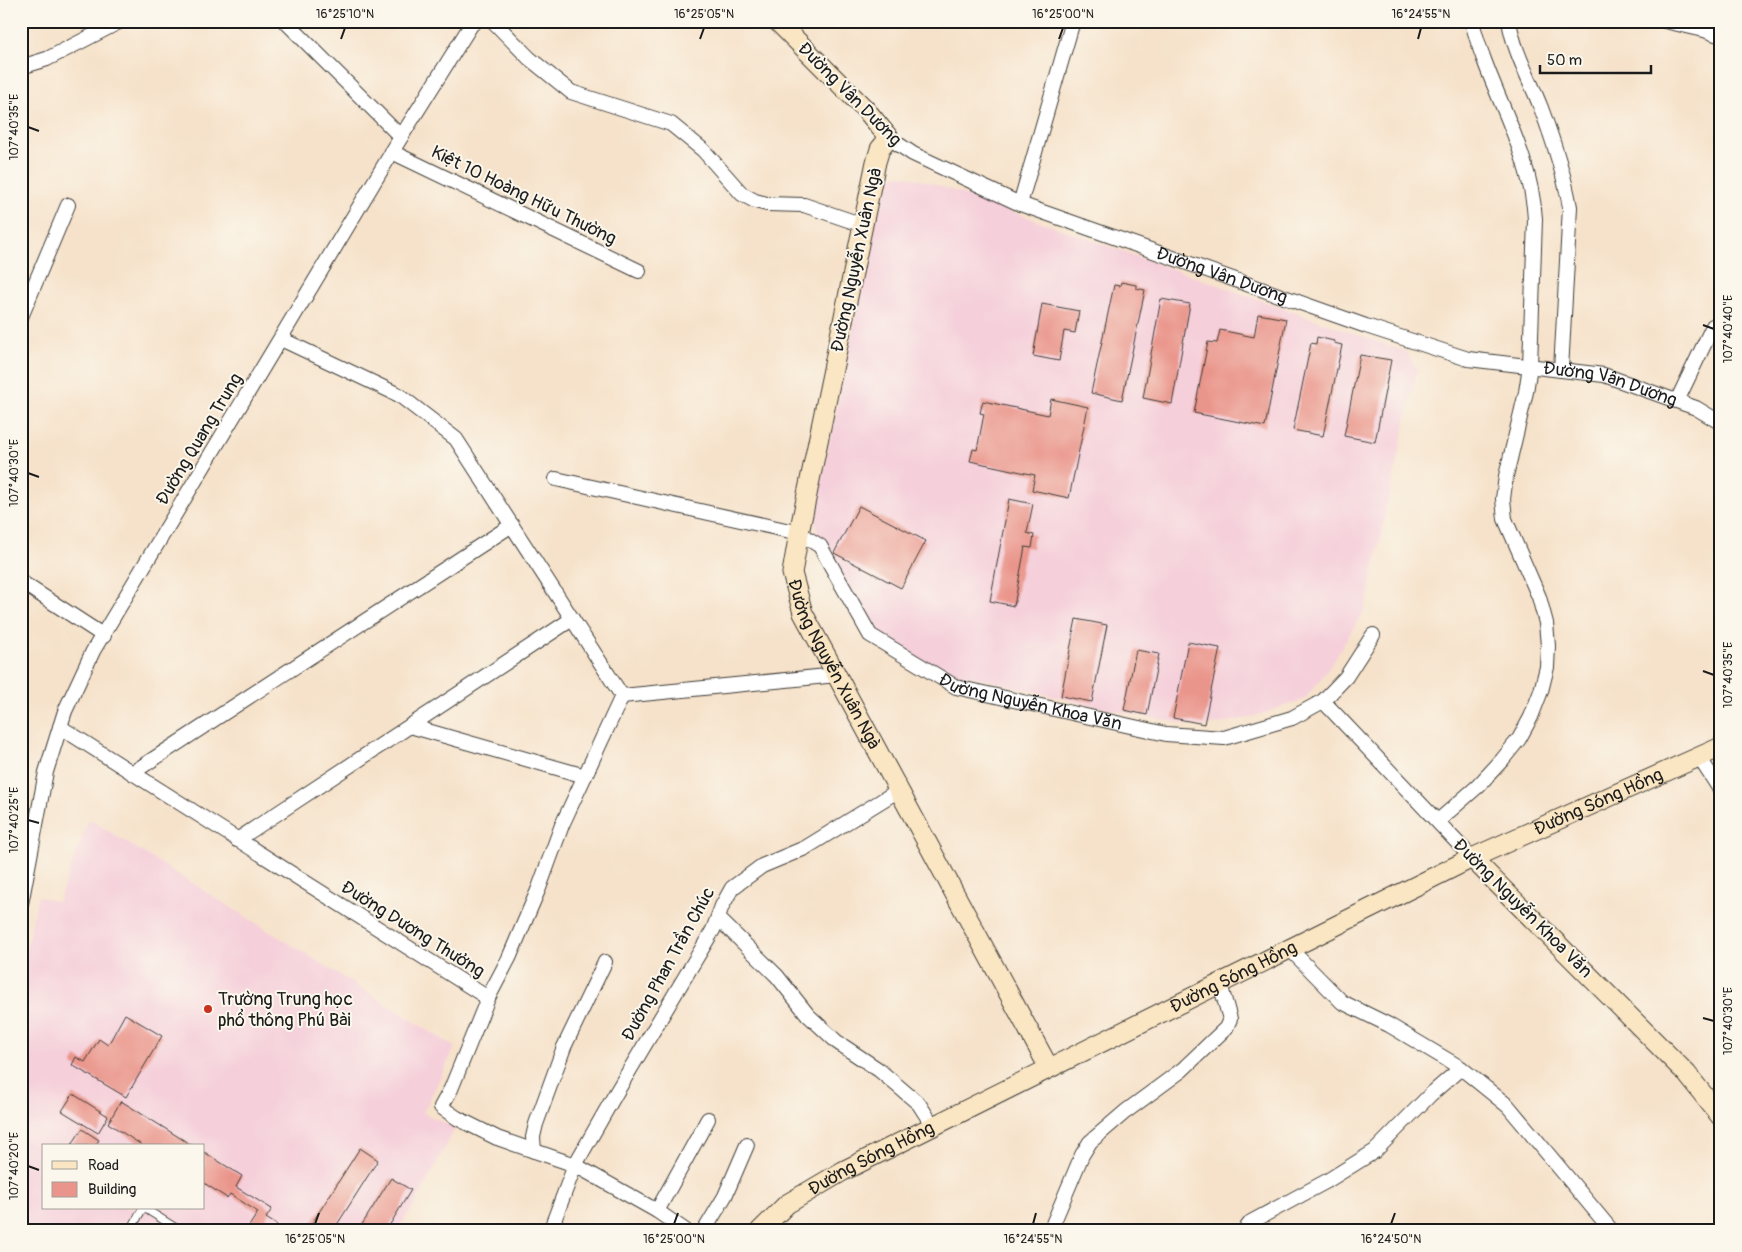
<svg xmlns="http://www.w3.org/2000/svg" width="1742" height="1252" viewBox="0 0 1742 1252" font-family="Pangolin,sans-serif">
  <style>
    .built { fill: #f5cfda; fill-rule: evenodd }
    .building { fill: #ea958b }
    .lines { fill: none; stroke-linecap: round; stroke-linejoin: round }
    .lane-casing { stroke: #3d3a36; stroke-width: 9 }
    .street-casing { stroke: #3d3a36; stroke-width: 16 }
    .secondary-casing { stroke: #3d3a36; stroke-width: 21 }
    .lane { stroke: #fff; stroke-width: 7 }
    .street { stroke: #fff; stroke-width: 14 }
    .secondary { stroke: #fbe6c3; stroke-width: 19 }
    .ticks { fill: none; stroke: #1c1c1c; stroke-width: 2 }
    .poi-dot { fill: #c8321e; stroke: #fbf7ec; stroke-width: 2 }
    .labels { text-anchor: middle; stroke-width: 4; stroke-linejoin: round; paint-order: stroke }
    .street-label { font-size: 18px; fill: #1c1c1c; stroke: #fbf7ec }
    .poi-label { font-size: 18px; fill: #1c1c1c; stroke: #fbf7ec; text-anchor: start }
    .neatline { fill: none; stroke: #1c1c1c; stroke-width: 2 }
    .ticks-label { font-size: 12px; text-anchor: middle; fill: #1c1c1c }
  </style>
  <rect width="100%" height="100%" fill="#fbf7ec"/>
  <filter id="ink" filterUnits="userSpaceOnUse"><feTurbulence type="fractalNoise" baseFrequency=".02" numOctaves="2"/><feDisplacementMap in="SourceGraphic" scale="10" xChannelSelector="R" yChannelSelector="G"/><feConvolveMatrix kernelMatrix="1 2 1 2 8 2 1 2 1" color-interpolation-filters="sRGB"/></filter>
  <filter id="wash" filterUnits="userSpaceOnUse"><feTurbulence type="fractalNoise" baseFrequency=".0096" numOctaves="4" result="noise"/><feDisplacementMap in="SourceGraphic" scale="20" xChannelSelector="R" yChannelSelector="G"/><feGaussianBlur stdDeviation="1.12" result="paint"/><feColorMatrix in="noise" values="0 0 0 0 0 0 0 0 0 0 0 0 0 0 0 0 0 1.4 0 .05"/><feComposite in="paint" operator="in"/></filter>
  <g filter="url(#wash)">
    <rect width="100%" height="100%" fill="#f6e2ca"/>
    <path class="built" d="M 902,175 L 931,183 L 1406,352 L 1417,369 L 1365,609 L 1329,668 L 1305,699 L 1249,718 L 1201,727 L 1102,708 L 931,667 L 876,631 L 818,534 L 814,519 L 883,178 Z
      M 89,819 L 455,1047 L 423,1113 L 455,1128 L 416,1202 L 397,1231 L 21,1231 L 21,971 L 38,896 L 58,902 ZM 44,1146 L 204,1146 L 204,1208 L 44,1208 Z"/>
    <g id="blocks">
      <path class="building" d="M 1121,282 L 1136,285 L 1136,288 L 1145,290 L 1122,400 L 1091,393 L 1114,285 L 1120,286 Z
        M 1161,299 L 1190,304 L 1172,404 L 1143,398 Z
        M 1042,304 L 1079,311 L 1075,333 L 1064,331 L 1059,361 L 1033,356 Z
        M 1258,314 L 1286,319 L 1265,427 L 1194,413 L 1208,342 L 1217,343 L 1220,330 L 1254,337 Z
        M 1317,337 L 1334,341 L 1334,343 L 1342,345 L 1323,436 L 1293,430 L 1311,343 L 1316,344 Z
        M 1360,355 L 1391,360 L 1375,442 L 1344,436 Z
        M 1051,399 L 1088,407 L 1069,498 L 1032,490 L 1035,475 L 970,461 L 973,449 L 977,450 L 984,414 L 980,413 L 983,401 L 1048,415 Z
        M 1009,499 L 1033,504 L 1027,533 L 1034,535 L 1032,548 L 1025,547 L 1014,606 L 990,601 Z
        M 859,506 L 926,541 L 901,588 L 834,553 Z
        M 1076,619 L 1107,625 L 1092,702 L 1061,696 Z
        M 1188,642 L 1220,648 L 1204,724 L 1173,718 Z
        M 1136,650 L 1159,654 L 1147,715 L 1124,710 Z
        M 125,1014 L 162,1036 L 126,1097 L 72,1065 L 76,1057 L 85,1062 L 99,1039 L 108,1045 Z
        M 73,1094 L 108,1116 L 98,1133 L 62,1111 Z
        M 121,1101 L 193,1146 L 143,1146 L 108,1123 Z
        M 82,1129 L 99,1140 L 95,1146 L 71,1146 Z
        M 360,1148 L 378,1160 L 333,1231 L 307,1231 Z
        M 204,1152 L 242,1176 L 236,1187 L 272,1209 L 266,1218 L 277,1225 L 273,1231 L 246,1231 L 258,1212 L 230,1194 L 227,1198 L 204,1183 Z
        M 391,1178 L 411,1190 L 386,1231 L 358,1231 Z"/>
    </g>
  </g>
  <g filter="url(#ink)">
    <use href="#blocks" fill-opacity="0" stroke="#3d3a36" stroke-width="1"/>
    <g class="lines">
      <defs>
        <path id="lane" d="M 144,1208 L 181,1231
          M 130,1231 L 143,1208"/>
        <g id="street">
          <path d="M 285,21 L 401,137"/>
          <path d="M 493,21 L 529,58 L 571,92 L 671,124 L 703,150 L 742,194 L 755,201 L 767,204 L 804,205 L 863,225"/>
          <path d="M 1509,21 C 1514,52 1530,79 1541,108 C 1553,140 1564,173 1570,207 L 1561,370"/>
          <path d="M 1665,21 L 1704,30 L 1721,36"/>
          <path d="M 21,67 L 47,59 L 121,21"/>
          <path id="s1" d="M 889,138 L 913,154 L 1020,204 L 1366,326 L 1468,359 L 1604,375 L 1696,408 L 1721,423"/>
          <path d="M 392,152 L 639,271"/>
          <path d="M 1020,204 L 1073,21"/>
          <path d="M 21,317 L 68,205"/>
          <path d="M 281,339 L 399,395 L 456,439 L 622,696"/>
          <path d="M 1677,401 L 1713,326 L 1721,326"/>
          <path id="s2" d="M 556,479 L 799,533 L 820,546 L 870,635 L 956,687 L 1166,734 L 1224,738 L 1292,718 L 1323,701 L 1346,677 L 1373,635"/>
          <path d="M 21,582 L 104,636"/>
          <path d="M 622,696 L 837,675"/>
          <path d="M 1323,701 L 1472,858"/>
          <path d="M 410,726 L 585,776"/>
          <path d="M 60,727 L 488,998 L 451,1089 L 441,1107 L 457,1118 L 497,1138 L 575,1165 L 657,1211 L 686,1231"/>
          <path d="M 1699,757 L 1721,791"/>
          <path d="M 132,773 L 512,525"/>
          <path d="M 1438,821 L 1478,786 L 1502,760 L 1519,739 L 1531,717 L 1541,691 L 1547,667 L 1548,646 L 1546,623 L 1539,597 L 1505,519 L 1503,499 L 1506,476 L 1526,392 L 1530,366 L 1535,219 C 1531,149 1488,88 1472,21"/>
          <path d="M 237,840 L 572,619"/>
          <path d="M 21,904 L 46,772 L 65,711 L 93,651 L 401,137 L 471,25 L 476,21"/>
          <path d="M 718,918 L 777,976 L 808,1015 L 837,1042 L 879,1070 L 919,1104 L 933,1126"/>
          <path d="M 1290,949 L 1342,1002 L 1389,1025 L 1461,1068 L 1508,1106 L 1612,1231"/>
          <path d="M 488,998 L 509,958 L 539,888 L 562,825 L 622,696"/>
          <path d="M 534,1151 L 533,1137 L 536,1124 L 564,1047 L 605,962"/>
          <path d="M 657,1211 L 708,1119"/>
          <path d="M 550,1231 L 575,1165 L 616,1093 L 713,930 L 722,906 L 732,888 L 762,866 L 805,848 L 899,790"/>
          <path d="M 704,1231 L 725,1196 L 747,1145"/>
          <path d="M 1050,1231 L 1082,1155 L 1090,1142 L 1125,1112 L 1182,1070 L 1226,1028 L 1230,1019 L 1220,984"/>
          <path d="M 1244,1231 L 1251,1222 L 1327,1181 L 1375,1151 L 1430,1095 L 1461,1068"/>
        </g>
        <g id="secondary">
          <path id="s3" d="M 777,21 L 867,111 L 889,138 L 880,149 L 876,162 L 799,533 L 792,573 L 803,613 L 1049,1068"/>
          <path d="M 1472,858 L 1687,1074 L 1721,1117"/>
          <path id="s4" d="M 760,1231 L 787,1204 L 843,1171 L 1472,858 L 1721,747"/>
        </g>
      </defs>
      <use href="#lane" class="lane-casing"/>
      <use href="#street" class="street-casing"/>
      <use href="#secondary" class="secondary-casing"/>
      <use href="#lane" class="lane"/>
      <use href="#street" class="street"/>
      <use href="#secondary" class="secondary"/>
    </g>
  </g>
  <path class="ticks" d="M 341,39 L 345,28M 700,39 L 704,28M 1059,39 L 1063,28M 1418,39 L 1421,28M 28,127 L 39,131M 1703,325 L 1714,329M 28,473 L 39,477M 1703,671 L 1714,675M 28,820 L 39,823M 1703,1018 L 1714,1021M 28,1166 L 39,1170M 315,1224 L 319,1213M 674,1224 L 678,1213M 1033,1224 L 1036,1213M 1391,1224 L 1395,1213"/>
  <circle class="poi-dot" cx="208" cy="1009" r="5"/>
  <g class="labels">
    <g class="street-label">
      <text transform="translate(850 94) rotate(45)" y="6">Đường Vân Dương</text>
      <text transform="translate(524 195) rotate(26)" y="6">Kiệt 10 Hoàng Hữu Thường</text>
      <text transform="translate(856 260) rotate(-78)" y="6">Đường Nguyễn Xuân Ngà</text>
      <text dy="6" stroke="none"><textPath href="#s1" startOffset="361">Đường Vân Dương</textPath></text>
      <text dy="6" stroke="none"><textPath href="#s1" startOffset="766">Đường Vân Dương</textPath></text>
      <text transform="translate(199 439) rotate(-59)" y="6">Đường Quang Trung</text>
      <text dy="6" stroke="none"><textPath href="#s3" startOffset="710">Đường Nguyễn Xuân Ngà</textPath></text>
      <text dy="6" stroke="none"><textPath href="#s2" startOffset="552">Đường Nguyễn Khoa Văn</textPath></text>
      <text dy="6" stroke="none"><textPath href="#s4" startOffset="944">Đường Sóng Hồng</textPath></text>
      <text transform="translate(1523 908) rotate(45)" y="6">Đường Nguyễn Khoa Văn</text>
      <text transform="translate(413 929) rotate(32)" y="6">Đường Dương Thưởng</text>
      <text transform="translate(668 964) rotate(-61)" y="6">Đường Phan Trần Chúc</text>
      <text dy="6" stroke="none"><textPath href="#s4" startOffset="539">Đường Sóng Hồng</textPath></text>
      <text dy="6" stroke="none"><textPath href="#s4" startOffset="134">Đường Sóng Hồng</textPath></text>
    </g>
    <g class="poi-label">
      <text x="218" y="1005">Trường Trung học<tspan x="218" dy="21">phổ thông Phú Bài</tspan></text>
    </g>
  </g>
  <rect width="1742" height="1252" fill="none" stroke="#fbf7ec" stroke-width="55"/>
  <rect x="42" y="1144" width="162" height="65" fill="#fbf7ec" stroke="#a29f99"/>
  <rect x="52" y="1161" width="25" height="8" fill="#fbe6c3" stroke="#a29f99"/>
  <text x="88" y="1170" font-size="15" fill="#1c1c1c">Road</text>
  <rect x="52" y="1182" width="25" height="15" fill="#ea958b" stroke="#a29f99"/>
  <text x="88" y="1194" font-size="15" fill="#1c1c1c">Building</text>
  <path d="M1540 65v8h111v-8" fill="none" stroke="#1c1c1c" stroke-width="2.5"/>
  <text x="1547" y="65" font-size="15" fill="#1c1c1c" stroke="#fbf7ec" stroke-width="4" paint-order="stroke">50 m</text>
  <rect x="28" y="28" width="1686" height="1196" class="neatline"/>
  <g class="ticks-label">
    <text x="345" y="18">16°25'10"N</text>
    <text x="704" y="18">16°25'05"N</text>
    <text x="1063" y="18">16°25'00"N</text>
    <text x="1421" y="18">16°24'55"N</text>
    <text transform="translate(14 127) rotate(-90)" y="4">107°40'35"E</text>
    <text transform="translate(1728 329) rotate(-90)" y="4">107°40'40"E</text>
    <text transform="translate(14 473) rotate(-90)" y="4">107°40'30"E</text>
    <text transform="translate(1728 675) rotate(-90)" y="4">107°40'35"E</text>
    <text transform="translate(14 820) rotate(-90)" y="4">107°40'25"E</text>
    <text transform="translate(1728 1021) rotate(-90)" y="4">107°40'30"E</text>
    <text transform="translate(14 1166) rotate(-90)" y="4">107°40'20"E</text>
    <text x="315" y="1243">16°25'05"N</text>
    <text x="674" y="1243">16°25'00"N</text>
    <text x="1033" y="1243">16°24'55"N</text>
    <text x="1391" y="1243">16°24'50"N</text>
  </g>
</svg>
